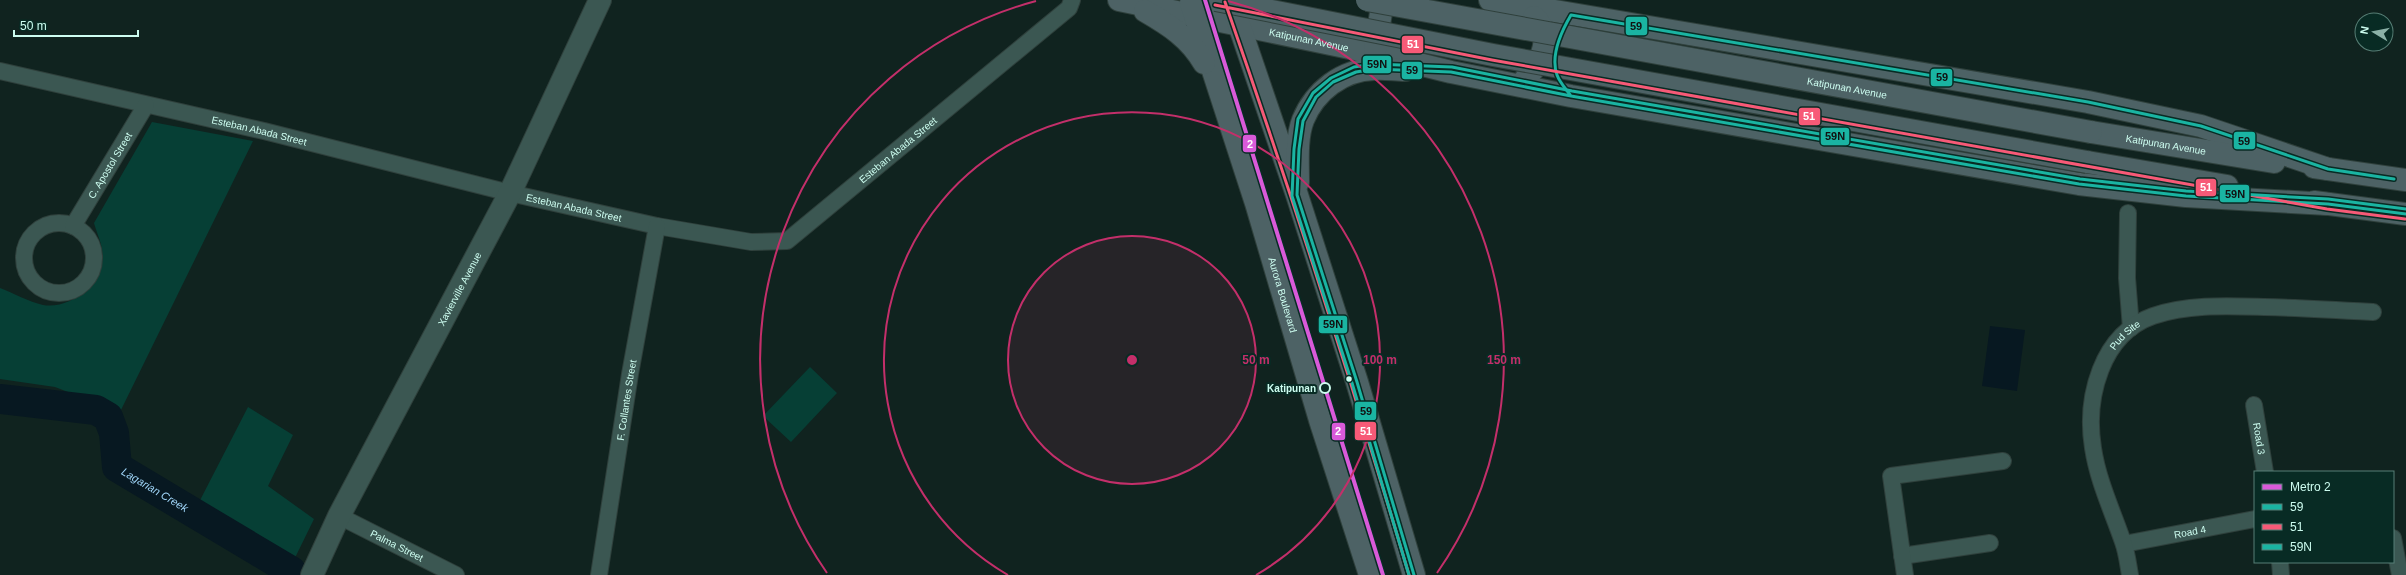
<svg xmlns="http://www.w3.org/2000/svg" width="2406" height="575" viewBox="0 0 2406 575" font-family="Arial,sans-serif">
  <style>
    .green { fill: #063f35 }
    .water { fill: #071821 }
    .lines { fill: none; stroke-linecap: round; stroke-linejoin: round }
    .river { stroke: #071821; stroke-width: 30 }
    .street-casing { stroke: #2f403c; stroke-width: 18 }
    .secondary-casing { stroke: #2f403c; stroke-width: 24 }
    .primary-casing { stroke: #2f403c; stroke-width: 24 }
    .street { stroke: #3b5752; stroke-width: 16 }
    .secondary { stroke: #3b5752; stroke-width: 22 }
    .primary { stroke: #4d6265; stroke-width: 22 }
    .primary-bridge-casing { stroke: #2f403c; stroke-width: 24; stroke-linecap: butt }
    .primary-bridge { stroke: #4d6265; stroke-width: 22 }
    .bus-1-casing { stroke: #082b24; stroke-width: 6 }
    .bus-2-casing { stroke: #082b24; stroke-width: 6 }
    .bus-3-casing { stroke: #082b24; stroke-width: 6 }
    .bus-1 { stroke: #1ab4a2; stroke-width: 3 }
    .bus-2 { stroke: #f75a77; stroke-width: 3 }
    .bus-3 { stroke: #1ab4a2; stroke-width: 3 }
    .metro-1-casing { stroke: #082b24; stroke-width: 7 }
    .metro-1 { stroke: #d95ad9; stroke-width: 4 }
    .ring { fill: none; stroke: #c32f6a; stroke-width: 2 }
    .bus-dot { fill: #cdfdf0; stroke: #082b24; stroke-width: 1.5 }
    .stop-dot { fill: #082b24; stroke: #cdfdf0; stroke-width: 2 }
    .labels { text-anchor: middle; stroke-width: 4; stroke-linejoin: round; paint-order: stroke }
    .street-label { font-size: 10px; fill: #cdfdf0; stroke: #082b24 }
    .stop-label { font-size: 10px; font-weight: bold; fill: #cdfdf0; stroke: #082b24; text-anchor: end }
    .water-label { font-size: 11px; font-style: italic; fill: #a0d6f9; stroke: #082b24 }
    .centre { fill: #c32f6a; stroke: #082b24; stroke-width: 2 }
    .ring-label { font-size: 12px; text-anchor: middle; font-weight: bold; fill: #c32f6a; stroke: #082b24; stroke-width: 4; stroke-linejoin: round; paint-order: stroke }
    .line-badge { stroke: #082b24; stroke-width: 1.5 }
    .badge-label { font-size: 11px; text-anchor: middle; font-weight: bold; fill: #fff }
    .pale-badge-label { font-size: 11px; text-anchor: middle; font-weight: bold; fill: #111 }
  </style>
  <rect width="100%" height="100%" fill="#10231f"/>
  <path class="green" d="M 152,122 L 253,141 L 120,412 L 55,387 L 0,379 L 0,288 C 13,293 29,302 43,305 C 73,310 106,280 102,250 C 101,241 96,231 94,223 Z
    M 810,367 L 837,393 L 791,442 L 763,416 Z
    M 248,407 L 293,435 L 268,486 L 314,519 L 291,566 L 195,510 Z"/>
  <path class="water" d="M 1990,326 L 2025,330 L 2017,391 L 1982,386 Z"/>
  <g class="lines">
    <path class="river" id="s1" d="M 0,399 L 96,410 L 108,417 L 114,433 L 117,467 L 291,571"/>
    <defs>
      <g id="street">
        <path id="s2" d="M 0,71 L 264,131 L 510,193 L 657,226 L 751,242 L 787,241 L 1069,8 L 1072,0"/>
        <path d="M 2128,213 L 2127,278 L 2131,328"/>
        <circle cx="59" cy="258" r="35"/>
        <path id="s3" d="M 73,226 L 146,105"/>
        <path id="s4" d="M 2254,405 L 2265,472"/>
        <path id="s5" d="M 339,516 L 456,575"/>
        <path d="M 2393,538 L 2400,575"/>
        <path id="s6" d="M 2124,544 L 2255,519"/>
        <path d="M 1902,556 L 1990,543"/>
        <path d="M 2280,562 L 2281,575"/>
        <path id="s7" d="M 599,575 L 630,374 L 657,226"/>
        <path d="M 1905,575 L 1891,476 L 2003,461"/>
        <path id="s8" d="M 2130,575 C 2128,564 2127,553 2123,542 C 2112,510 2098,481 2093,448 C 2085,398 2101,334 2153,316 C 2188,304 2228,306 2264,307 C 2301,308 2337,310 2373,312"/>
      </g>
      <g id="secondary">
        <path id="s9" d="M 312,575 L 339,516 L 510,193 L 600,0"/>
      </g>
      <g id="primary">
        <path id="s10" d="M 1119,0 L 1374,53 L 1451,72 L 1571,96 L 2079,184 L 2186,196 L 2328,204"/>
        <path d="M 1490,0 L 2088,102 L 2201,126 L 2328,169"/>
        <path id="s11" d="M 1191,3 L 1256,203 L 1320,420 L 1370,575"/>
        <path d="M 1145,11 C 1169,25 1190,38 1204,63"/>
        <path d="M 1235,13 L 1297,195 L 1357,382 L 1414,575"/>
        <path d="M 1375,50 L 1383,0"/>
        <path d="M 1526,78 C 1542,61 1554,36 1534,17"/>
        <path id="s12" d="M 2091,132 L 2274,162"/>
        <path d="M 2087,162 L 2227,186"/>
        <path d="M 2314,167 L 2406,180"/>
        <path d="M 1298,182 C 1298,163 1296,138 1303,120 C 1315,91 1342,70 1374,69 C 1384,68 1395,70 1405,70"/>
        <path d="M 2314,202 L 2406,214"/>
      </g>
    </defs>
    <use href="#street" class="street-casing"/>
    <use href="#secondary" class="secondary-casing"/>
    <use href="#primary" class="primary-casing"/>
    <use href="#street" class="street"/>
    <use href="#secondary" class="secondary"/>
    <use href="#primary" class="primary"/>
    <defs>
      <g id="primary-bridge">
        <path d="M 1216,0 L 1493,55 L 2087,162"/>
        <path id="s13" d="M 1367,0 L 2091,132"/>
      </g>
    </defs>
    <use href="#primary-bridge" class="primary-bridge-casing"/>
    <use href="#primary-bridge" class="primary-bridge"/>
    <defs>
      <path id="bus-1" d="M 1571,96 C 1566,89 1560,83 1557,75 C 1550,55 1561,32 1571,15 L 2088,102 L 2201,126 L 2328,169 L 2394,179
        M 1414,575 L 1357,382 L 1297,195 L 1299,149 L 1303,121 L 1316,97 L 1333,82 L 1356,72 L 1374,69 L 1451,72 L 1571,96 L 2079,184 L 2186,196 L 2328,204 L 2406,214"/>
      <path id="bus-2" d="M 1225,2 C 1291,192 1352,382 1409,575
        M 1215,5 L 1492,60 L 2327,209 L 2405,219"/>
      <path id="bus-3" d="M 1409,575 L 1352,383 L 1292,196 L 1294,149 L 1298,119 L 1313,93 L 1331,78 L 1354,67 L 1374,64 L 1452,67 L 1572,91 L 2080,179 L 2186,191 L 2328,199 L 2406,209"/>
    </defs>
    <use href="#bus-1" class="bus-1-casing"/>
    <use href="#bus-2" class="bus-2-casing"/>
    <use href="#bus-3" class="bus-3-casing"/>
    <use href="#bus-1" class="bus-1"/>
    <use href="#bus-2" class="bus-2"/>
    <use href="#bus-3" class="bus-3"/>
    <defs>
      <path id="metro-1" d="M 1205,0 L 1383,575"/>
    </defs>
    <use href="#metro-1" class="metro-1-casing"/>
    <use href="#metro-1" class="metro-1"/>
  </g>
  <circle cx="1132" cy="360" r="124" fill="#c32f6a" fill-opacity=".12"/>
  <g class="ring">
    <circle cx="1132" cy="360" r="124"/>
    <path d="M1008 575A248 248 0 1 1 1256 575"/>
    <path d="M827 573A372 372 0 0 1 1036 1M1228 1A372 372 0 0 1 1437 573"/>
  </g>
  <circle class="bus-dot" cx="1349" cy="379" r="3.5"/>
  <circle class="stop-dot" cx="1325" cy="388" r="5"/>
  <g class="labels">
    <g class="street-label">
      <text dy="4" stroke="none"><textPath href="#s10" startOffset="194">Katipunan Avenue</textPath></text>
      <text dy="4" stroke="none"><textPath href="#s13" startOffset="488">Katipunan Avenue</textPath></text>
      <text dy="4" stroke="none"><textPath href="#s2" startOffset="266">Esteban Abada Street</textPath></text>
      <text dy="4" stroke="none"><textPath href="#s12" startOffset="76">Katipunan Avenue</textPath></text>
      <text dy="4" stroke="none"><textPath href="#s2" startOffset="950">Esteban Abada Street</textPath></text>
      <text dy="4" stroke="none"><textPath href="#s3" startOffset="71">C. Apostol Street</textPath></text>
      <text dy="4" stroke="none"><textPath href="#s2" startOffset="590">Esteban Abada Street</textPath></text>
      <text dy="4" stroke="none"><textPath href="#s9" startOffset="322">Xavierville Avenue</textPath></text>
      <text dy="4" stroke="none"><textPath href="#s11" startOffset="306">Aurora Boulevard</textPath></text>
      <text dy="4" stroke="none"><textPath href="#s8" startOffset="255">Pud Site</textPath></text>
      <text dy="4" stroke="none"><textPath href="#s7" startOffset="177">F. Collantes Street</textPath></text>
      <text dy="4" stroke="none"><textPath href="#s4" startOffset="34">Road 3</textPath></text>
      <text dy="4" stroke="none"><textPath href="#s6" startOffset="67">Road 4</textPath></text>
      <text dy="4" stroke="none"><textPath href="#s5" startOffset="65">Palma Street</textPath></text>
    </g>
    <g class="stop-label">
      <text x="1316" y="392">Katipunan</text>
    </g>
    <g class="water-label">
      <text dy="4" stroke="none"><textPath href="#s1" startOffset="206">Lagarian Creek</textPath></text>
    </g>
  </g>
  <circle cx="1132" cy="360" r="6" class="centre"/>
  <g class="ring-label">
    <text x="1256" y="364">50 m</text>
    <text x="1380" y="364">100 m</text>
    <text x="1504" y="364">150 m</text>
  </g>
  <g class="line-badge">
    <rect x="1625" y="16" width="23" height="20" rx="4" fill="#1ab4a2"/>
    <rect x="1401" y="35" width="23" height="19" rx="4" fill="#f75a77"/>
    <rect x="1362" y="55" width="30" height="19" rx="4" fill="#1ab4a2"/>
    <rect x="1401" y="61" width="22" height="19" rx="4" fill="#1ab4a2"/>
    <rect x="1930" y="68" width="23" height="19" rx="4" fill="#1ab4a2"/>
    <rect x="1798" y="107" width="23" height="19" rx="4" fill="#f75a77"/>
    <rect x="1820" y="127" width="30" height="19" rx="4" fill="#1ab4a2"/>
    <rect x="2233" y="131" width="23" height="19" rx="4" fill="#1ab4a2"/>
    <rect x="1242" y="134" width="15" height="19" rx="4" fill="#d95ad9"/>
    <rect x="2195" y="178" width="22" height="19" rx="4" fill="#f75a77"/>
    <rect x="2219" y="184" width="31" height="19" rx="4" fill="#1ab4a2"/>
    <rect x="1318" y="315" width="30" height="19" rx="4" fill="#1ab4a2"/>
    <rect x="1354" y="401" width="23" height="20" rx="4" fill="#1ab4a2"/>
    <rect x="1354" y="421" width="23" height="20" rx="4" fill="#f75a77"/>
    <rect x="1331" y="422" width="15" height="19" rx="4" fill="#d95ad9"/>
  </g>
  <g class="badge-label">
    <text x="1413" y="48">51</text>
    <text x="1809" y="120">51</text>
    <text x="1250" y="148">2</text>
    <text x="2206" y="191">51</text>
    <text x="1366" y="435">51</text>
    <text x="1338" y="435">2</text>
  </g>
  <g class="pale-badge-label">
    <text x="1636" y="30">59</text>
    <text x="1377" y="68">59N</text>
    <text x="1412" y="74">59</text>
    <text x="1942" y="81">59</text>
    <text x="1835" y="140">59N</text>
    <text x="2244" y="145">59</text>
    <text x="2235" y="198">59N</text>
    <text x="1333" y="328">59N</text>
    <text x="1366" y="415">59</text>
  </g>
  <rect x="2254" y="471" width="140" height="92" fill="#082b24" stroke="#577f76"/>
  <rect x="2262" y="484" width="20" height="6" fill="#d95ad9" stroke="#577f76"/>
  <text x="2290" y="491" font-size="12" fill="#cdfdf0">Metro 2</text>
  <rect x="2262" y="504" width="20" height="6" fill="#1ab4a2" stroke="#577f76"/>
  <text x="2290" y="511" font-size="12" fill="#cdfdf0">59</text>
  <rect x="2262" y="524" width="20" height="6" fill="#f75a77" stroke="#577f76"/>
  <text x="2290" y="531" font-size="12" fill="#cdfdf0">51</text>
  <rect x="2262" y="544" width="20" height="6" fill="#1ab4a2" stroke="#577f76"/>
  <text x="2290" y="551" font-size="12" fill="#cdfdf0">59N</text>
  <g transform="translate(2374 32) rotate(280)"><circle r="19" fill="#082b24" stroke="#577f76"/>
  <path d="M0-3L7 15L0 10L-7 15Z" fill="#8bb1a7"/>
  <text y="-6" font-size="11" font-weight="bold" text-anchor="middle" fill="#cdfdf0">N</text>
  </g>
  <path d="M14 30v6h124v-6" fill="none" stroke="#cdfdf0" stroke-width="2"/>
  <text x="20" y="30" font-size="12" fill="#cdfdf0" stroke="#082b24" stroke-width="3" paint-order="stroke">50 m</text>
</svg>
